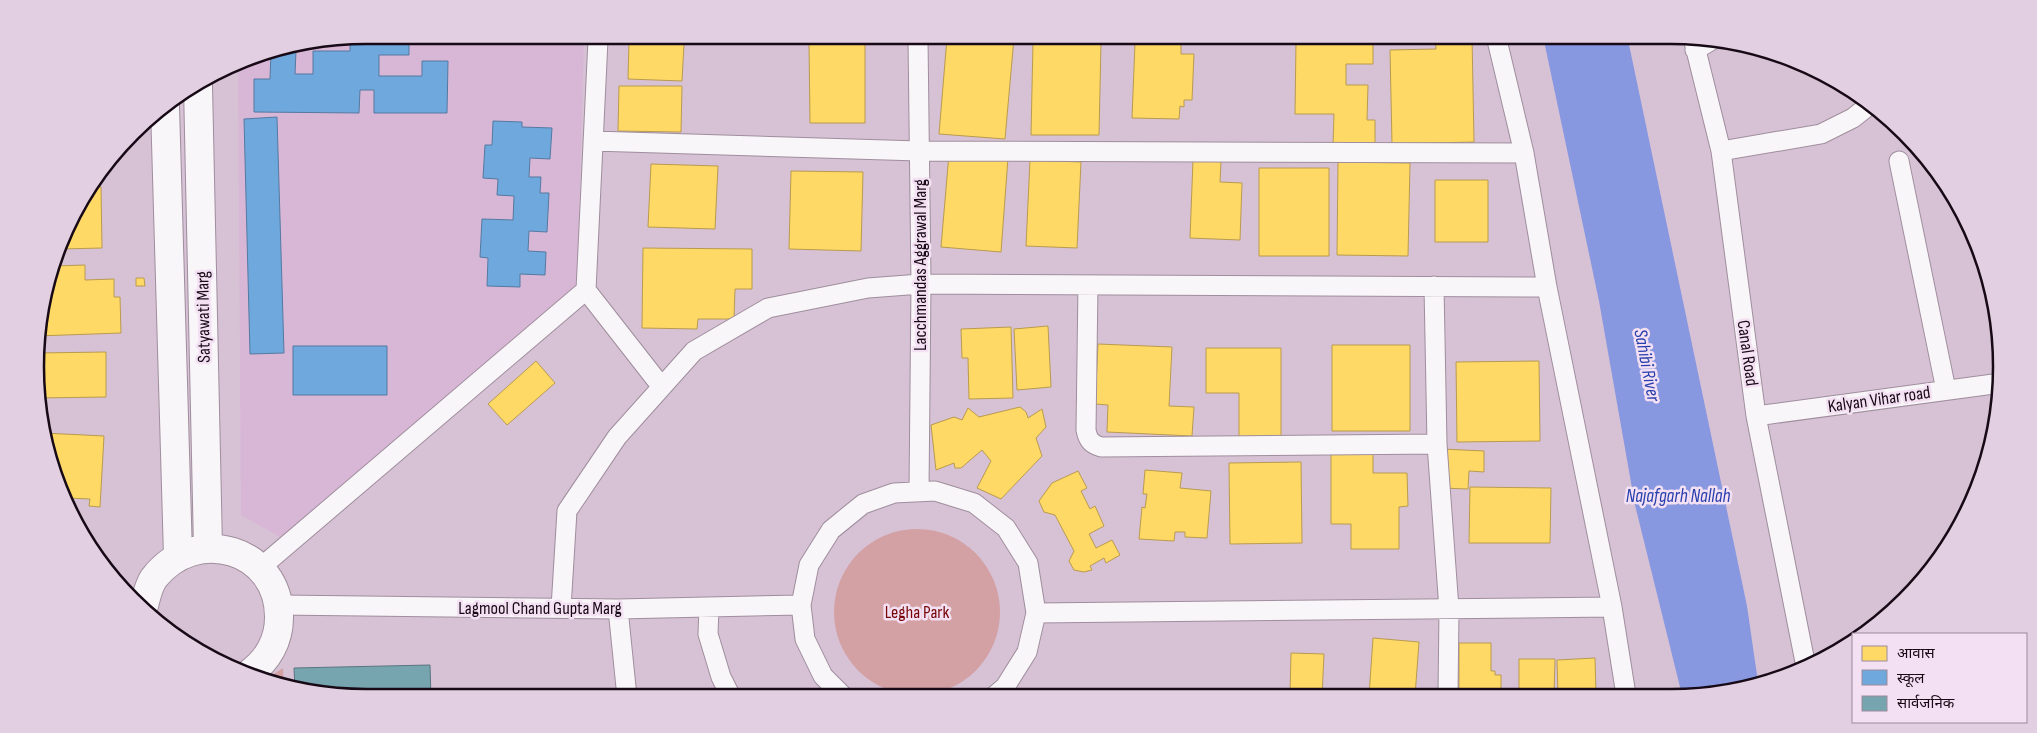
<svg xmlns="http://www.w3.org/2000/svg" width="2037" height="733" viewBox="0 0 2037 733" font-family="'Sofia Sans Condensed','Noto Sans Devanagari',sans-serif">
  <style>
    .built { fill: #d8b7d6 }
    .green { fill: #d3a1a4 }
    .water { fill: #8797e0 }
    .homes { fill: #ffd966; stroke: #b99b4e }
    .schools { fill: #6fa8dc; stroke: #5579a1 }
    .public { fill: #76a5af; stroke: #5a7681 }
    .lines { fill: none; stroke-linecap: round; stroke-linejoin: round }
    .street-casing { stroke: #9f8e9d; stroke-width: 21 }
    .secondary-casing { stroke: #9f8e9d; stroke-width: 30 }
    .street { stroke: #f9f6f9; stroke-width: 19 }
    .secondary { stroke: #f9f6f9; stroke-width: 28 }
    .labels { text-anchor: middle; stroke-width: 5; stroke-linejoin: round; paint-order: stroke }
    .street-label { font-size: 18px; fill: #170a16; stroke: #f4e0f3 }
    .park-label { font-size: 18px; fill: #760608; stroke: #f4e0f3 }
    .water-label { font-size: 19px; font-style: italic; fill: #263fad; stroke: #f4e0f3 }
    .rim { fill: none; stroke: #170a16; stroke-width: 2.5 }
  </style>
  <rect width="100%" height="100%" fill="#d7c1d5"/>
  <path class="built" d="M 584,40 L 577,285 L 282,538 L 241,515 L 238,61 L 302,41 Z"/>
  <path class="green" d="M834 612a83 83 0 1 1 166 0a83 83 0 1 1-166 0Z
    M 283,668 L 284,687 L 265,680 Z"/>
  <path class="water" d="M 1627,35 L 1747,606 L 1758,682 L 1714,695 L 1682,695 L 1635,505 L 1599,301 L 1543,36 Z"/>
  <path class="homes" d="M 1435,36 L 1472,36 L 1474,142 L 1392,144 L 1390,50 L 1436,49 Z
    M 947,38 L 1014,38 L 1005,139 L 939,134 Z
    M 1296,41 L 1373,42 L 1373,64 L 1346,64 L 1346,85 L 1368,85 L 1367,120 L 1375,120 L 1375,146 L 1333,145 L 1334,114 L 1295,114 Z
    M 629,42 L 684,44 L 682,81 L 628,79 Z
    M 1033,42 L 1101,42 L 1099,135 L 1031,135 Z
    M 809,43 L 865,43 L 865,123 L 810,123 Z
    M 1135,43 L 1181,44 L 1181,54 L 1194,54 L 1192,100 L 1184,100 L 1184,107 L 1180,106 L 1179,119 L 1132,118 Z
    M 619,86 L 682,86 L 681,132 L 618,131 Z
    M 949,154 L 1008,158 L 1001,252 L 941,247 Z
    M 1030,160 L 1081,162 L 1077,248 L 1026,246 Z
    M 1193,160 L 1221,161 L 1220,182 L 1242,183 L 1240,240 L 1190,238 Z
    M 1338,162 L 1410,163 L 1408,256 L 1337,255 Z
    M 651,164 L 718,166 L 715,229 L 648,227 Z
    M 1259,168 L 1329,168 L 1329,256 L 1259,256 Z
    M 791,171 L 863,172 L 861,251 L 789,249 Z
    M 1435,180 L 1488,180 L 1488,242 L 1435,242 Z
    M 90,187 L 101,187 L 102,248 L 61,249 L 69,220 Z
    M 643,248 L 752,249 L 752,289 L 735,289 L 734,319 L 698,319 L 697,329 L 642,328 Z
    M 85,265 L 85,280 L 114,279 L 114,297 L 120,297 L 121,333 L 37,336 L 38,324 L 55,266 Z
    M 136,278 L 144,278 L 145,286 L 136,286 Z
    M 1048,326 L 1051,387 L 1017,390 L 1014,329 Z
    M 1011,327 L 1013,398 L 969,399 L 968,358 L 962,358 L 961,329 Z
    M 1098,344 L 1172,347 L 1169,406 L 1194,407 L 1192,436 L 1107,432 L 1108,405 L 1095,404 Z
    M 1332,345 L 1410,345 L 1410,431 L 1332,431 Z
    M 1206,348 L 1281,348 L 1281,437 L 1239,438 L 1239,393 L 1206,393 Z
    M 106,352 L 106,397 L 37,398 L 36,388 L 37,353 Z
    M 536,361 L 555,383 L 507,425 L 488,404 Z
    M 1539,361 L 1540,441 L 1457,442 L 1456,362 Z
    M 1020,407 L 1026,412 L 1028,418 L 1042,409 L 1046,427 L 1036,438 L 1042,456 L 1001,499 L 977,488 L 991,461 L 982,450 L 961,468 L 955,468 L 954,463 L 936,470 L 931,425 L 954,417 L 962,420 L 968,408 L 979,417 Z
    M 43,433 L 104,436 L 100,507 L 89,506 L 90,499 L 67,498 L 47,453 Z
    M 1442,449 L 1484,451 L 1484,472 L 1469,471 L 1468,489 L 1441,488 Z
    M 1331,452 L 1373,452 L 1373,473 L 1407,473 L 1408,506 L 1399,507 L 1399,549 L 1351,549 L 1351,524 L 1331,524 Z
    M 1301,462 L 1302,543 L 1230,544 L 1229,463 Z
    M 1145,470 L 1182,473 L 1180,488 L 1211,491 L 1207,538 L 1185,537 L 1185,532 L 1175,532 L 1174,541 L 1139,539 L 1142,507 L 1145,508 L 1147,494 L 1143,494 Z
    M 1078,471 L 1087,488 L 1081,491 L 1090,509 L 1095,506 L 1104,526 L 1089,534 L 1096,548 L 1112,540 L 1120,555 L 1106,563 L 1104,558 L 1090,566 L 1092,570 L 1084,572 L 1074,570 L 1069,561 L 1074,551 L 1055,515 L 1044,512 L 1039,501 L 1052,483 Z
    M 1470,487 L 1551,488 L 1550,543 L 1469,543 Z
    M 1373,638 L 1419,642 L 1415,696 L 1369,696 Z
    M 1459,643 L 1491,643 L 1491,671 L 1495,671 L 1495,675 L 1501,675 L 1501,696 L 1459,696 Z
    M 1291,653 L 1324,654 L 1322,696 L 1290,696 Z
    M 1595,658 L 1596,695 L 1558,695 L 1557,660 Z
    M 1519,659 L 1555,659 L 1554,695 L 1519,696 Z"/>
  <path class="schools" d="M 350,41 L 409,41 L 409,55 L 379,55 L 379,76 L 422,76 L 422,61 L 448,61 L 447,113 L 374,113 L 374,90 L 360,90 L 359,113 L 254,112 L 254,79 L 270,79 L 271,51 L 296,51 L 295,74 L 313,74 L 313,51 L 350,51 Z
    M 277,117 L 284,353 L 250,354 L 244,119 Z
    M 493,121 L 522,122 L 522,127 L 552,128 L 550,159 L 530,158 L 529,177 L 541,177 L 540,193 L 549,193 L 547,232 L 529,231 L 528,251 L 546,252 L 545,275 L 520,274 L 520,287 L 487,286 L 488,258 L 480,257 L 482,219 L 513,220 L 514,196 L 497,195 L 498,179 L 483,178 L 485,145 L 492,145 Z
    M 293,346 L 387,346 L 387,395 L 293,395 Z"/>
  <path class="public" d="M 430,665 L 431,698 L 366,698 L 295,689 L 294,668 Z"/>
  <g class="lines">
    <defs>
      <path id="street" d="M 918,38 L 921,284 L 919,491
        M 1693,38 L 1721,151 L 1756,416 L 1806,667
        M 598,40 L 586,290 L 661,386
        M 1695,50 L 1712,40
        M 593,141 L 919,151 L 1524,153
        M 1721,151 L 1821,134 L 1853,118 L 1872,103
        M 1899,161 L 1946,390
        M 1088,285 L 1086,430 C 1088,440 1091,444 1101,447 L 1437,444
        M 1434,286 L 1437,444 L 1449,609 L 1448,696
        M 1547,287 L 1612,607
        M 1756,416 L 2001,383
        M 260,568 L 586,290
        M 279,605 L 618,609 L 801,605
        M 709,607 L 708,634 L 721,677 L 731,697
        M 561,608 L 567,511 L 617,437 L 694,351 L 768,308 L 868,288 L 921,284 L 1547,287 L 1524,153 L 1496,36
        M 618,609 L 627,697
        M 1036,613 L 1612,607 L 1626,695
        M 844,697 L 823,676 L 805,639 L 801,605 L 809,565 L 831,530 L 863,504 L 894,493 L 935,491 L 974,503 L 1006,528 L 1028,563 L 1036,613 L 1027,652 L 1005,687 L 993,697"/>
      <path id="secondary" d="M 198,86 L 208,548
        M 165,107 L 178,556
        M 143,610 C 145,601 149,585 154,578 C 196,524 280,549 279,618 C 279,640 268,660 250,673"/>
    </defs>
    <use href="#street" class="street-casing"/>
    <use href="#secondary" class="secondary-casing"/>
    <use href="#street" class="street"/>
    <use href="#secondary" class="secondary"/>
  </g>
  <g class="labels">
    <g class="street-label">
      <text transform="translate(920 265) rotate(-90)" y="6">Lacchmandas Aggrawal Marg</text>
      <text transform="translate(203 317) rotate(-91)" y="6">Satyawati Marg</text>
      <text transform="translate(1748 353) rotate(82)" y="6">Canal Road</text>
      <text transform="translate(1879 399) rotate(-8)" y="6">Kalyan Vihar road</text>
      <text x="540" y="614">Lagmool Chand Gupta Marg</text>
    </g>
    <g class="park-label">
      <text x="917" y="618">Legha Park</text>
    </g>
    <g class="water-label">
      <text transform="translate(1648 365) rotate(79)" y="7">Sahibi River</text>
      <text x="1678" y="502">Najafgarh Nallah</text>
    </g>
  </g>
  <path d="M0 0H2037V733H0ZM366 44H1671A322 322 0 0 1 1993 366V367A322 322 0 0 1 1671 689H366A322 322 0 0 1 44 367V366A322 322 0 0 1 366 44Z" fill="#e2cfe1" fill-rule="evenodd"/>
  <path class="rim" d="M366 44H1671A322 322 0 0 1 1993 366V367A322 322 0 0 1 1671 689H366A322 322 0 0 1 44 367V366A322 322 0 0 1 366 44Z"/>
  <rect x="1852" y="633" width="175" height="90" fill="#f4e0f3" stroke="#9c8a9b"/>
  <rect x="1862" y="646" width="25" height="15" fill="#ffd966" stroke="#9c8a9b"/>
  <text x="1897" y="658" font-size="15" fill="#170a16">आवास</text>
  <rect x="1862" y="670" width="25" height="15" fill="#6fa8dc" stroke="#9c8a9b"/>
  <text x="1897" y="683" font-size="15" fill="#170a16">स्कूल</text>
  <rect x="1862" y="696" width="25" height="15" fill="#76a5af" stroke="#9c8a9b"/>
  <text x="1897" y="708" font-size="15" fill="#170a16">सार्वजनिक</text>
</svg>
